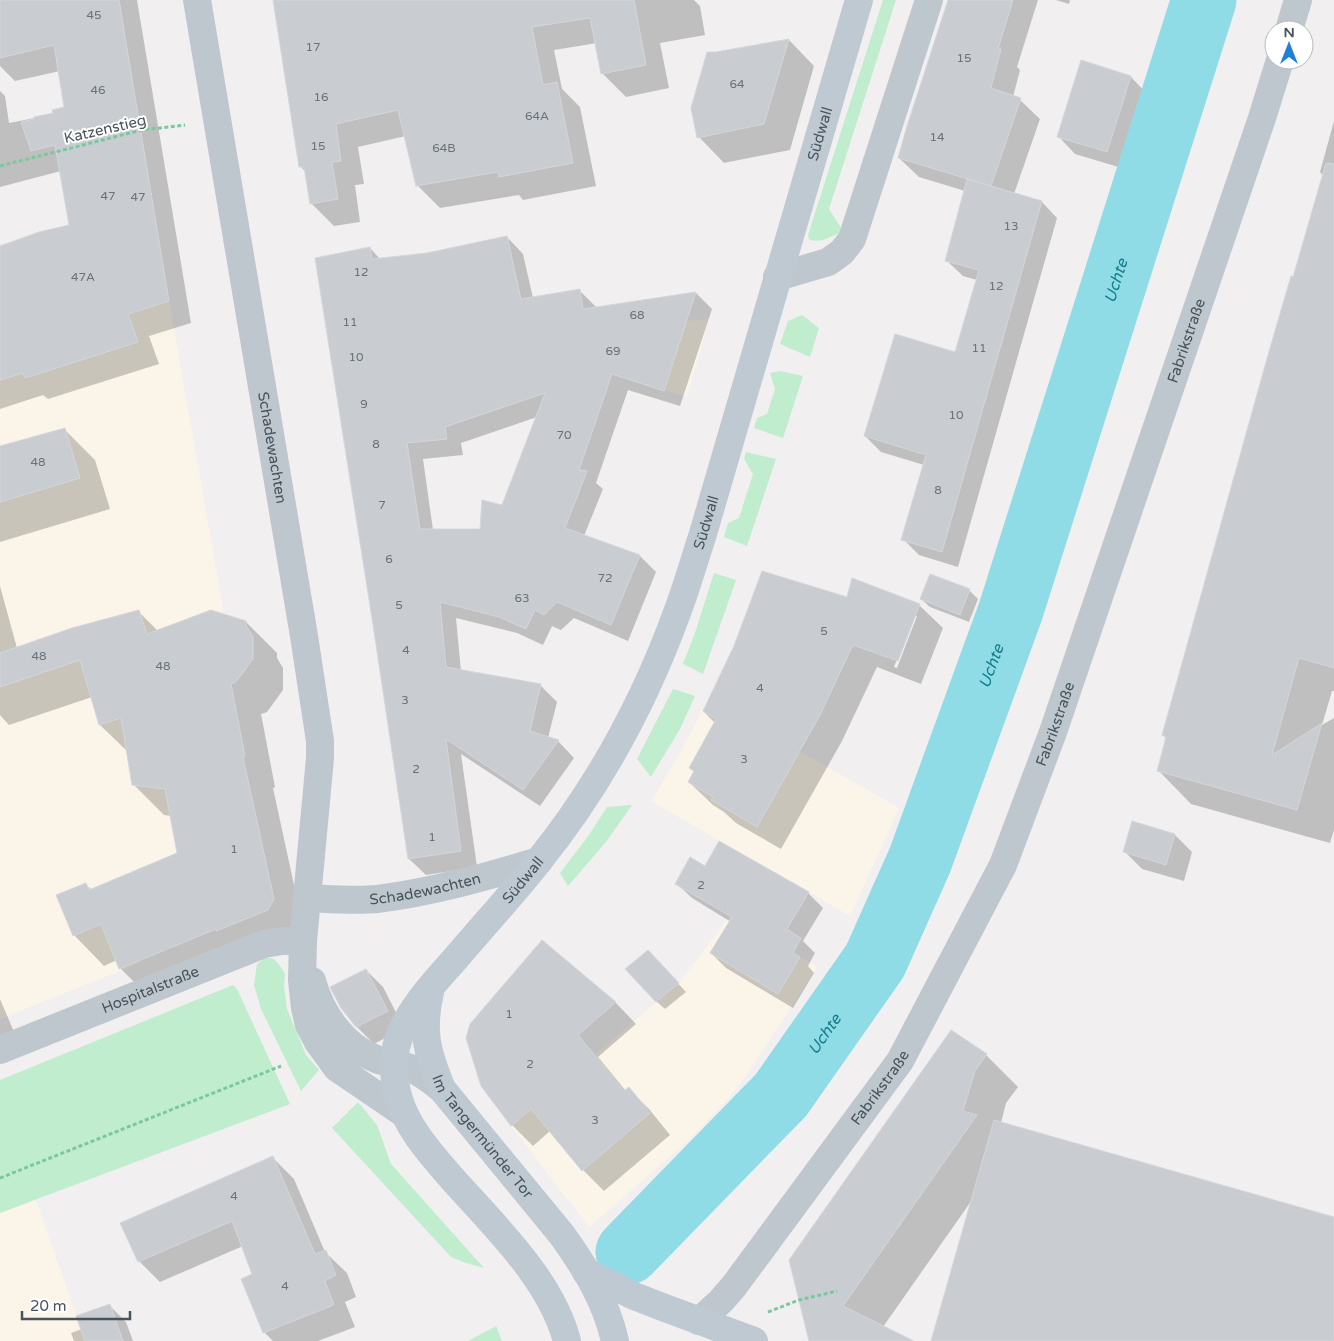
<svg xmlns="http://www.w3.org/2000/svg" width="1334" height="1341" viewBox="0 0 1334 1341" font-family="'Varela Round',sans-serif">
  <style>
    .commercial { fill: #fbf5e9 }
    .green { fill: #c0edce }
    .shadow { fill: #0003; fill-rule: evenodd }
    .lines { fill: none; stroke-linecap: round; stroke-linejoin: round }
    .river { stroke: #8fdce7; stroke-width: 65 }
    .building { fill: #c9cdd1; stroke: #d3d6da; fill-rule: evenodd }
    .path { stroke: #79c99c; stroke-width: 3; stroke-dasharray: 4 2.5; stroke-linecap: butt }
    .minor { stroke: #bec7cd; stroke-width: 28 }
    .secondary { stroke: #bec9d2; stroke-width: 28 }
    .labels { text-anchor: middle; stroke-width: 4; stroke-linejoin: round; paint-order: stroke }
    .number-label { font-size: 12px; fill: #687279 }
    .street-label { font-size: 15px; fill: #48545c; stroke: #fff }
    .water-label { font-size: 16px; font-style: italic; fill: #147d8d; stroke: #fff }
  </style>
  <rect width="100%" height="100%" fill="#f1efef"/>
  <path class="commercial" d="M 169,301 L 224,614 L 229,616 L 228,622 L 243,622 L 248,628 L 241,633 L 244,645 L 253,645 L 253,652 L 245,652 L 241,664 L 247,668 L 246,671 L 243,674 L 237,669 L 227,677 L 238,722 L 245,756 L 243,757 L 274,899 L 268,910 L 216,931 L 215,930 L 137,962 L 137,964 L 120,971 L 0,1019 L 0,356 Z
    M 709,319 L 687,397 L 577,363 L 687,321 Z
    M 708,699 L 899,808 L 850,916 L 651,801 L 679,755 Z
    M 730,916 L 818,967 L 736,1090 L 689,1140 L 589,1227 L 511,1126 L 679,983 Z
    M 36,1200 L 85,1341 L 0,1341 L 0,1213 Z"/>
  <path class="green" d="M 883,0 L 896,0 L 829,209 L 843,231 C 833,235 820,245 809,239 L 808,235 Z
    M 802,315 L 819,328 L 810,357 L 780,344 L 788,321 Z
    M 780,371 L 803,376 L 783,438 L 754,428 L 757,418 L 767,414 L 775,389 L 770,373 Z
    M 746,452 L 776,459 L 747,546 L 724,537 L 728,523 L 739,518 L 753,474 L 744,459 Z
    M 714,573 L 736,580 L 703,674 L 683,664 L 695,633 Z
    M 673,689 L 695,696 L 680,729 L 651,777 L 637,759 Z
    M 632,805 L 606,842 L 568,886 L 560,873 L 589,835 L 607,807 Z
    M 264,958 L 272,958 L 278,963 L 285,974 L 284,986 L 287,1009 L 306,1055 L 319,1070 L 301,1091 L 261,1009 L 254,985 L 257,964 Z
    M 233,985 L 237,989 L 290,1104 L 0,1213 L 0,1080 Z
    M 358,1102 L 377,1125 L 391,1164 L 484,1268 L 466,1263 L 451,1257 L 332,1128 Z
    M 496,1326 L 502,1341 L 468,1341 Z"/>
  <path class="shadow" d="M 0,0 L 137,0 L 191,323 L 149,336 L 159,364 L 48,399 L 43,395 L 0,409 L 0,247 L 70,226 L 61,171 L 0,187 L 0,91 L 5,96 L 9,123 L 55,114 L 66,108 L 60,71 L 15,81 L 0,66 Z
    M 275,0 L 694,0 L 700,6 L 705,35 L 660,43 L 669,88 L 626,97 L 602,73 L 597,43 L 554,50 L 562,89 L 580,107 L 596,186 L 523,200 L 519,195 L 440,208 L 417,185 L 406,136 L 358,147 L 364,184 L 355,185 L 360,222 L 334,226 L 311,203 L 306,172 L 301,167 Z
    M 950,0 L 1038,0 L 1017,67 L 1020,70 L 1013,97 L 1020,100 L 1040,119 L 1014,194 L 1042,202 L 1057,218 L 958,567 L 919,555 L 903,539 L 924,465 L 881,452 L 865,436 L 956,354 L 977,280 L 963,276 L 947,261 L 965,191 L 919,177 L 899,158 Z
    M 1056,0 L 1070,0 L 1069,4 Z
    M 789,40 L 814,66 L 790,150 L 724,163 L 699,137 Z
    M 1082,62 L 1131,77 L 1148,95 L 1125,169 L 1075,154 L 1058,136 Z
    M 1334,121 L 1334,691 L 1332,691 L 1322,725 L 1334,718 L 1334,830 L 1330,843 L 1191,804 L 1158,770 L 1167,739 L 1163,735 L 1323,176 L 1320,172 Z
    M 507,237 L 523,254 L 533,298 L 580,291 L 597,308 L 696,293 L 712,309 L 680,406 L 628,390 L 596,483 L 603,489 L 584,536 L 640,556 L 656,572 L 628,641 L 574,618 L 561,630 L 552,626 L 543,645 L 517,633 L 456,618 L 461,671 L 540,685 L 557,702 L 548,738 L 558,741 L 574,758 L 540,806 L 461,754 L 477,867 L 426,875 L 409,859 L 370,248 L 381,260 L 427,254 ZM 537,417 L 503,506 L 481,530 L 433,530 L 423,459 L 463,455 L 461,443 Z
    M 64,429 L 95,460 L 110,509 L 0,542 L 0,448 Z
    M 0,586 L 17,648 L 139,612 L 158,631 L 246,622 L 277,653 L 277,658 L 283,668 L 283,690 L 267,712 L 261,714 L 275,787 L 273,788 L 304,931 L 151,999 L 120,968 L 117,960 L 104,966 L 74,935 L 86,885 L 92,890 L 179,854 L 172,816 L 164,815 L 133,784 L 128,752 L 100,725 L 92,697 L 9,725 L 0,715 Z
    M 969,590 L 978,599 L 969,622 L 930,607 L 921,599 Z
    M 919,605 L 943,628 L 921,684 L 877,667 L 842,741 L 781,849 L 736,823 L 724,812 L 713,805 L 689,782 L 695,772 L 690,768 L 715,723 L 703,711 ZM 914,616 L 917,616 L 897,668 L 894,667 Z
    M 1175,835 L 1192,852 L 1184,881 L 1142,869 L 1125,852 Z
    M 720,843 L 808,893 L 823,908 L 803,941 L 815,953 L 808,966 L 814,973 L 793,1008 L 726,968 L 711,953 L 731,922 L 692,898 L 677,884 L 706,867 Z
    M 542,942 L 616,1003 L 636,1024 L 598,1057 L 626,1091 L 629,1089 L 649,1109 L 670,1135 L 604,1191 L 583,1170 L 550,1131 L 533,1146 L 512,1125 Z
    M 656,960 L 686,992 L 665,1009 L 656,1001 Z
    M 366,970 L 383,987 L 404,1028 L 374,1044 L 357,1027 L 342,1008 Z
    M 0,999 L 20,1046 L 0,1054 Z
    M 986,1055 L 1018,1087 L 1006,1103 L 1001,1123 L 1334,1218 L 1334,1341 L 932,1341 L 972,1200 L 883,1327 L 912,1341 L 812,1341 L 791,1261 Z
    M 273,1158 L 294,1179 L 325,1252 L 347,1273 L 356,1297 L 345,1302 L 355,1327 L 318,1341 L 273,1341 L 264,1332 L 254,1275 L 243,1246 L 160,1282 L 139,1261 Z
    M 110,1306 L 126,1322 L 133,1341 L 74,1341 L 71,1333 L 82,1329 Z"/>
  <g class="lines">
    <path class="river" id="s1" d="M 628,1252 L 781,1095 L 875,961 L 920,860 L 1011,610 L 1204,0"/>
  </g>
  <path class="building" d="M 0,0 L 119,0 L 169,301 L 128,314 L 138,342 L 25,378 L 23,373 L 0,380 L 0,246 L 39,232 L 69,225 L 55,145 L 31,151 L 21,122 L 34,119 L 34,117 L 53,113 L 52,110 L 64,107 L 54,45 L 0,58 Z
    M 273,0 L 634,0 L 646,65 L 601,74 L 590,18 L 532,27 L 543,85 L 557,82 L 573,163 L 499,177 L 498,172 L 416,186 L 398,110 L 336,124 L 341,161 L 332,162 L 338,199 L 310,204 L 304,167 L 299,167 Z
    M 948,0 L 1013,0 L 998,49 L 1001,49 L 991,88 L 1021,98 L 991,186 L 898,158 L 907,126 Z
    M 789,39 L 764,124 L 697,138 L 691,108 L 707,52 L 716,52 Z
    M 1081,60 L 1131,76 L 1107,152 L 1057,137 Z
    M 1326,163 L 1334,164 L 1334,668 L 1299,658 L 1272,755 L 1322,723 L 1297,810 L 1157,771 L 1166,737 L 1162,735 L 1268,355 L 1291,276 L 1293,277 Z
    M 967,179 L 1042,201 L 942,552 L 901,540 L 926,455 L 864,436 L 895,334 L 955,352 L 979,270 L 945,261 Z
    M 507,236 L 521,299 L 580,289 L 583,309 L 696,292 L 664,391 L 612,374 L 579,470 L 587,471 L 565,528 L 640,555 L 611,625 L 557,602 L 544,615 L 535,610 L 526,629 L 499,617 L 440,602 L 446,667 L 541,684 L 530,731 L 559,740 L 523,790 L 446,739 L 461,851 L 408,859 L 374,631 L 315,258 L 370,247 L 372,259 L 427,253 ZM 545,393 L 502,505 L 482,500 L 480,529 L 420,529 L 407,443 L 447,439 L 445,427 Z
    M 65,428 L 80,478 L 0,502 L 0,446 Z
    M 762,571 L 847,597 L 852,578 L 920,604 L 898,661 L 853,645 L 819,717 L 757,827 L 711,800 L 713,797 L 688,782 L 694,771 L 689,768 L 716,719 L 703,711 L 734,646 Z
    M 930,574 L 970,589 L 960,615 L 920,599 Z
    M 139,610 L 147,634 L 211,610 L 246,621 L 246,626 L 253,636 L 253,659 L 236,682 L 231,684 L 245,756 L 243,757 L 274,899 L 268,910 L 216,931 L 216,929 L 119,969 L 101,924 L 73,936 L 56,895 L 86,883 L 89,890 L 177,853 L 165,789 L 132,785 L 121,718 L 99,725 L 80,660 L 0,687 L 0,653 L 72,628 Z
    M 1132,821 L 1175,834 L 1166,865 L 1123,852 Z
    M 719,841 L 809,892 L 787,929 L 801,938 L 793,953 L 800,957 L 778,994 L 710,953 L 732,917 L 675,884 L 690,857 L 705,866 Z
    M 542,940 L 616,1002 L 578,1035 L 624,1091 L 629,1087 L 650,1113 L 582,1171 L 531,1109 L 511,1126 L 481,1086 L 466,1038 L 470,1024 Z
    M 648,950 L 679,983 L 656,1002 L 625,969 Z
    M 366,969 L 388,1011 L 356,1027 L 341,1008 L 330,987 Z
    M 951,1030 L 987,1054 L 975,1071 L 963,1111 L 977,1115 L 843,1306 L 914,1341 L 809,1341 L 789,1260 Z
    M 994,1120 L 1334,1217 L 1334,1341 L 931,1341 Z
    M 273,1156 L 315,1254 L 326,1250 L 336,1275 L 325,1281 L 334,1305 L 263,1333 L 241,1279 L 252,1274 L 232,1221 L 138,1262 L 120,1223 Z
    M 110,1304 L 123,1341 L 85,1341 L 76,1316 Z"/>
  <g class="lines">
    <path class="path" d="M 0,166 L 142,130 L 185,125
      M 0,1178 L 281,1066
      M 768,1312 L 799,1300 L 837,1291"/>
    <g class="minor">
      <path id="s2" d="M 197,0 L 304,636 L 320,741 L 320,758 L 303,941 L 302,980 L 305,1008 L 309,1025 L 318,1042 L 337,1068 L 403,1113"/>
      <path d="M 1289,30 L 1298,0"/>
      <path d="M 777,277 L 828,262 L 842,252 L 852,239 L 929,0"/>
      <path id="s3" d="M 308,898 C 331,899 355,901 377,899 C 433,892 485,877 539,861"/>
      <path d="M 312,981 C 321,1014 343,1046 376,1059 C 387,1063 399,1064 410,1068 C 422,1073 432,1081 442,1089"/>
      <path id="s4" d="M 0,1050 L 264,944 L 282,941 L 303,941"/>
      <path id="s5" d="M 699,1321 L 721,1301 L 734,1286 L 900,1061 L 1003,865 L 1053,732 L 1262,118 L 1280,60"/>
    </g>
    <g class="secondary">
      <path id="s6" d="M 430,992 C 421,1032 427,1052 442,1089 L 562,1235 C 585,1267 606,1301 615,1341"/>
      <path d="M 586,1272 L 634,1296 L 665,1308 L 754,1341"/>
      <path id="s7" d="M 567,1341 C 550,1277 492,1224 449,1175 C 429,1152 406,1126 398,1096 C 392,1072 392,1048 404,1026 C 417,1001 437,979 456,958 C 483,926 511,896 537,863 C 598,788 645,701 678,610 C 687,586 694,561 702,537 L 859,0"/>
    </g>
  </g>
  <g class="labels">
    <g class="number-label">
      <text x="94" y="19">45</text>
      <text x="313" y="51">17</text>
      <text x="964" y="62">15</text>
      <text x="737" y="88">64</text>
      <text x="98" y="94">46</text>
      <text x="321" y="101">16</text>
      <text x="537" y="120">64A</text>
      <text x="937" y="141">14</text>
      <text x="318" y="150">15</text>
      <text x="444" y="152">64B</text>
      <text x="108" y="200">47</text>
      <text x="138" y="201">47</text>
      <text x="1011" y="230">13</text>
      <text x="361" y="276">12</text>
      <text x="83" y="281">47A</text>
      <text x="996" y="290">12</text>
      <text x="637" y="319">68</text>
      <text x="350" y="326">11</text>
      <text x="979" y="352">11</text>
      <text x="613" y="355">69</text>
      <text x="356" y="361">10</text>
      <text x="364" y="408">9</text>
      <text x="956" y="419">10</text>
      <text x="564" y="439">70</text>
      <text x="376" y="448">8</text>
      <text x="38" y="466">48</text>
      <text x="938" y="494">8</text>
      <text x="382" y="509">7</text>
      <text x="389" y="563">6</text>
      <text x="605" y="582">72</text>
      <text x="522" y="602">63</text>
      <text x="399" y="609">5</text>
      <text x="824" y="635">5</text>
      <text x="406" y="654">4</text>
      <text x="39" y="660">48</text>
      <text x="163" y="670">48</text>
      <text x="760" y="692">4</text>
      <text x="405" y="704">3</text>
      <text x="744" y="763">3</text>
      <text x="416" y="773">2</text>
      <text x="432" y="841">1</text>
      <text x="234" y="853">1</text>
      <text x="701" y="889">2</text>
      <text x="509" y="1018">1</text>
      <text x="530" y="1068">2</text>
      <text x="595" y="1124">3</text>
      <text x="234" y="1200">4</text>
      <text x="285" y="1290">4</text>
    </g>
    <g class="street-label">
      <text transform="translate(105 129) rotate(-13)" y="5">Katzenstieg</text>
      <text dy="5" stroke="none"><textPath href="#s7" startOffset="1371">Südwall</textPath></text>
      <text dy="5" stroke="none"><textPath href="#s5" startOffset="1106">Fabrikstraße</textPath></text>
      <text dy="5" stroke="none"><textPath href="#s2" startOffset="454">Schadewachten</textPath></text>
      <text dy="5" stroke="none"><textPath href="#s7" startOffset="966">Südwall</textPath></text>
      <text dy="5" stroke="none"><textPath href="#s5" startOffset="701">Fabrikstraße</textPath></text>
      <text dy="5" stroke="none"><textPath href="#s7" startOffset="561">Südwall</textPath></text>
      <text dy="5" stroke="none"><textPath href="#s3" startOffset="118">Schadewachten</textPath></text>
      <text dy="5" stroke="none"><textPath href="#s4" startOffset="162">Hospitalstraße</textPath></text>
      <text dy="5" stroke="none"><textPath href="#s5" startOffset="296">Fabrikstraße</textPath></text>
      <text dy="5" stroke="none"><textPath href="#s6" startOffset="162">Im Tangermünder Tor</textPath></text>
    </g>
    <g class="water-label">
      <text dy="6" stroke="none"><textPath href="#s1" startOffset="1105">Uchte</textPath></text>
      <text dy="6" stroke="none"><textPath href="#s1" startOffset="700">Uchte</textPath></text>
      <text dy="6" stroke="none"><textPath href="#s1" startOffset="294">Uchte</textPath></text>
    </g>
  </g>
  <g transform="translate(1289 45)"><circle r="24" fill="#ffffff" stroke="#b6bbbe"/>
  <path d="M0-4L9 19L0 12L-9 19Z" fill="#227fd8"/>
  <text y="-8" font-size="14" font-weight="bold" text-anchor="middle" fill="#48545c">N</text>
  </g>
  <path d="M22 1311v8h108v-8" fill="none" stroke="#48545c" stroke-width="2.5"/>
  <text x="30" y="1311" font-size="15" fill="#48545c" stroke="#ffffff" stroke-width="4" paint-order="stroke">20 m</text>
</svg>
